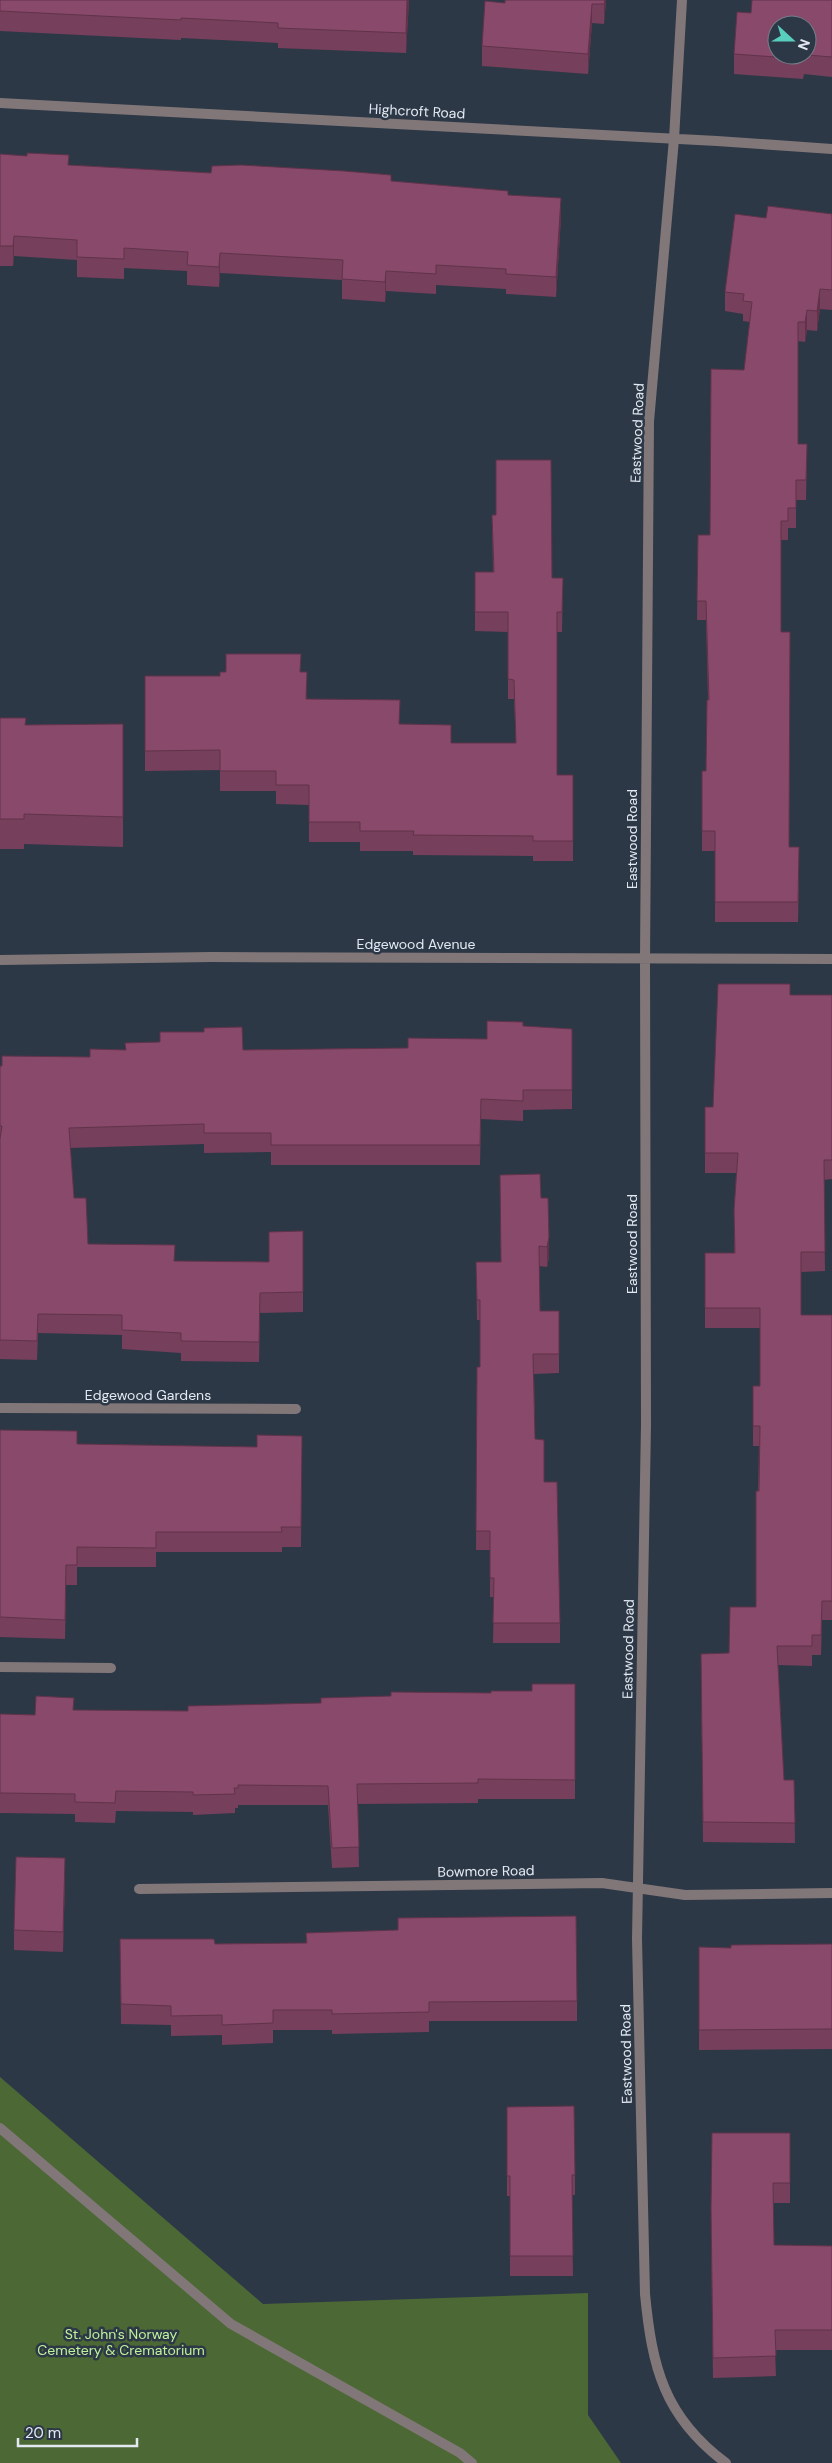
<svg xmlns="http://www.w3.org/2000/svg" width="832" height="2463" viewBox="0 0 832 2463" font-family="'DM Sans',sans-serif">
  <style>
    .green { fill: #4c6835 }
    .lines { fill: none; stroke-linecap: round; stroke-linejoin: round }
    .lane { stroke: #827778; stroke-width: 10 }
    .street { stroke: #827778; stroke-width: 10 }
    .wall { fill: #763f5b; fill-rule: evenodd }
    .shaded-wall { fill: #60334a }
    .building { fill: #89496a; stroke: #60334a }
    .labels { text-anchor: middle; stroke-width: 5; stroke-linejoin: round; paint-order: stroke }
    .street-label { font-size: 14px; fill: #e2e9f3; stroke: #2d3847 }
    .park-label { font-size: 14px; fill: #c0f29a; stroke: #2d3847 }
  </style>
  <rect width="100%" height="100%" fill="#2d3847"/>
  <path class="green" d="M 0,2077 L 263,2304 L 588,2293 L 588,2415 L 621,2463 L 0,2463 Z"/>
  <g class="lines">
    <path class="lane" d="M 0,2128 L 231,2324 L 460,2453 L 472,2463"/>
    <path class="street" d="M 682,0 L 674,139 L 649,421 L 645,959 L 646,1424 L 637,1939 L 645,2294 C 652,2367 664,2417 726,2463
      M 0,103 L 717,141 L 832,149
      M 0,960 L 212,957 L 832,959
      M 0,1408 L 296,1409
      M 0,1667 L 111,1668
      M 139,1889 L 602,1883 L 685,1895 L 832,1893"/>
  </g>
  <path class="wall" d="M 0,0 L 409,0 L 406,53 L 278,48 L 278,43 L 181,38 L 181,40 L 0,31 Z
    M 505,0 L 606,0 L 604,24 L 592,23 L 588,74 L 482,66 L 482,46 L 505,3 Z
    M 832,0 L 832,77 L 804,74 L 803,79 L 734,74 L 734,54 ZM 807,25 L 807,55 L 777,55 Z
    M 0,154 L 69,165 L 211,173 L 391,181 L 508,195 L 561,218 L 556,297 L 506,294 L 506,289 L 436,285 L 436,294 L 386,291 L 385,302 L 342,299 L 342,280 L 220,273 L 219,287 L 187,285 L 187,271 L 124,268 L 124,279 L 77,277 L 77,260 L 14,256 L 13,266 L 0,266 Z
    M 832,214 L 832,310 L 820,309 L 817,331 L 807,330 L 805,342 L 798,341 L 798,444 L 807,444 L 806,500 L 796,500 L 796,528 L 788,528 L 788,540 L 781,540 L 781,632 L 789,847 L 799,867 L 798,922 L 715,922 L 715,851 L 702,851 L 702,771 L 706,771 L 708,700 L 706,620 L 697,620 L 698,535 L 710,535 L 744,370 L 750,322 L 743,321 L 743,314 L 725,311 L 725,292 L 766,218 Z
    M 492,515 L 552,578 L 563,578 L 562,632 L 557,632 L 557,775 L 573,775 L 573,861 L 533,861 L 533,856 L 413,855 L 413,851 L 360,851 L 360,842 L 309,842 L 309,805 L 276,804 L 276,791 L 220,791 L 220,770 L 145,771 L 145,676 L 220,676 L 301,672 L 307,699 L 400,724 L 451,743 L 516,743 L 514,699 L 508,699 L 508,632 L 475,631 L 475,572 L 493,572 Z
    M 0,718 L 26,725 L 123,724 L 123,847 L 24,844 L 24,849 L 0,849 Z
    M 790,995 L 832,995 L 832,1179 L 824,1180 L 825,1271 L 801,1272 L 801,1315 L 832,1315 L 832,1620 L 822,1620 L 821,1655 L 812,1655 L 812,1666 L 778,1665 L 784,1780 L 794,1780 L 795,1843 L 703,1842 L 701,1674 L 729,1653 L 756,1607 L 759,1446 L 753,1446 L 753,1386 L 760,1386 L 760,1328 L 705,1328 L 705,1253 L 734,1253 L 736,1173 L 705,1173 L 705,1107 L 713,1107 Z
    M 523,1026 L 572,1029 L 572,1109 L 523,1110 L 523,1121 L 481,1119 L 480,1165 L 271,1165 L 271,1152 L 204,1153 L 204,1144 L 70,1148 L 74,1198 L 88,1244 L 175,1261 L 269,1262 L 303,1231 L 303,1312 L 260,1313 L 259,1362 L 181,1361 L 181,1353 L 122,1349 L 122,1335 L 38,1333 L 37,1360 L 0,1359 L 0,1066 L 90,1057 L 125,1050 L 160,1042 L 160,1032 L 243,1050 L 408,1048 L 487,1039 Z
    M 541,1198 L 549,1257 L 547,1267 L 539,1266 L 540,1311 L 559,1311 L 559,1373 L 534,1374 L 535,1439 L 544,1482 L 560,1623 L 560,1643 L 493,1643 L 494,1597 L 490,1597 L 490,1550 L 476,1550 L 477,1367 L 480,1367 L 480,1320 L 477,1320 L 476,1262 L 501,1262 Z
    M 0,1430 L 77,1444 L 257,1447 L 302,1436 L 301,1547 L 282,1547 L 282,1552 L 156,1552 L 156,1567 L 77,1567 L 77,1585 L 66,1585 L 65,1639 L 0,1637 Z
    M 575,1684 L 575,1799 L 478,1799 L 478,1803 L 358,1804 L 359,1867 L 332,1868 L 328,1805 L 238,1805 L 238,1808 L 235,1808 L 235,1813 L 193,1815 L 193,1812 L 116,1811 L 115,1823 L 75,1822 L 75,1814 L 0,1813 L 0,1714 L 35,1715 L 74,1710 L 188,1711 L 532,1691 Z
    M 65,1878 L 63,1952 L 14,1950 L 14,1930 Z
    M 306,1933 L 577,2001 L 577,2021 L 429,2021 L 429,2032 L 332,2034 L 332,2030 L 273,2030 L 273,2043 L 222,2045 L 222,2035 L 171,2036 L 171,2025 L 121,2024 L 120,1939 L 215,1944 L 306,1943 Z
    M 832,1944 L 832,2049 L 699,2050 L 699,1947 L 731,1948 Z
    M 507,2107 L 575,2175 L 575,2195 L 572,2195 L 573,2276 L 510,2276 L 510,2196 L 507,2196 Z
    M 790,2133 L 790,2203 L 773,2203 L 774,2245 L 832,2246 L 832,2350 L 775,2350 L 776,2376 L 713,2378 L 711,2229 Z"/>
  <path class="shaded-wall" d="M 407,0 L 409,0 L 406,53 L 406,33 Z
    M 605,0 L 606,0 L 604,24 L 604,4 Z
    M 592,4 L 592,23 L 588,74 L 588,54 Z
    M 561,198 L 561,218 L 556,297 L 556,277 Z
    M 14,236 L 14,256 L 13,266 L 13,246 Z
    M 220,253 L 220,273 L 219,287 L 219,267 Z
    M 386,271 L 386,291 L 385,302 L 385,282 Z
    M 820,289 L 820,309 L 817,331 L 817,311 Z
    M 807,310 L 807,330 L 805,342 L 805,322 Z
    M 799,847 L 799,867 L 798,922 L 798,902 Z
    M 549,1237 L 549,1257 L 547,1267 L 547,1247 Z
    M 66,1565 L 66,1585 L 65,1639 L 65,1620 Z
    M 822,1601 L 822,1620 L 821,1655 L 821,1635 Z
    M 65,1858 L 65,1878 L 63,1952 L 63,1932 Z"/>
  <path class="building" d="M 0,0 L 407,0 L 406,33 L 278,28 L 278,23 L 181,18 L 181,20 L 0,11 Z
    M 505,0 L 605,0 L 604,4 L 592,4 L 588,54 L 482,46 L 485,1 L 505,3 Z
    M 752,0 L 832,0 L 832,57 L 807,55 L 807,25 L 777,25 L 777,55 L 803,55 L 803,59 L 734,54 L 737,12 L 751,13 Z
    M 27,153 L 69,155 L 68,165 L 211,173 L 212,166 L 241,165 L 344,171 L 391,175 L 391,181 L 508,191 L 508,195 L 561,198 L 556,277 L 506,274 L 506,269 L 436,265 L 436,274 L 386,271 L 385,282 L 342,279 L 343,260 L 220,253 L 219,267 L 187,265 L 188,252 L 124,248 L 124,259 L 77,257 L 77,240 L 14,236 L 13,246 L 0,246 L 0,154 L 27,156 Z
    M 768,206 L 832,214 L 832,290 L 820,289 L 817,311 L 807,310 L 805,322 L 798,322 L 798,444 L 807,444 L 806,480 L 796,480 L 796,508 L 788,508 L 788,521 L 781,521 L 781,632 L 790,632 L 789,847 L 799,847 L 798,902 L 715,902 L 715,831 L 702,831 L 702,771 L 706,771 L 707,700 L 709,700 L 706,601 L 697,601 L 698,535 L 710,535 L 711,369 L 744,370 L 752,302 L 743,301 L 744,294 L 725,292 L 735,214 L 766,218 Z
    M 496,460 L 551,460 L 552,578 L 563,578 L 562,612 L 557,612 L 557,775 L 573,775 L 573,841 L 533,841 L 533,836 L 413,835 L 414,831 L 360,831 L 360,822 L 309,822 L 309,785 L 276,785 L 276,771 L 220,771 L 220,750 L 145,751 L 145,676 L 220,676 L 220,672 L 226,672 L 226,654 L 301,654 L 300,672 L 307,672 L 306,699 L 400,700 L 399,724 L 451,725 L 451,743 L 516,743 L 514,680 L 508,679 L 508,612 L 475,612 L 475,572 L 494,572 L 492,515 L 496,515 Z
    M 0,718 L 26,718 L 25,725 L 123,724 L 123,817 L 24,814 L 24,819 L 0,819 Z
    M 718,984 L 790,984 L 790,995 L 832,995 L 832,1160 L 824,1160 L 825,1252 L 801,1252 L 801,1315 L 832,1315 L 832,1601 L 822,1601 L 821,1635 L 812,1635 L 812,1646 L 777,1646 L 784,1780 L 794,1780 L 795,1823 L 703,1822 L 701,1654 L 729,1653 L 730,1607 L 756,1607 L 756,1491 L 759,1491 L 760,1426 L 753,1426 L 753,1386 L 760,1386 L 760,1308 L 705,1308 L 705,1253 L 735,1253 L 734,1210 L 738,1153 L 705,1153 L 705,1107 L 713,1107 Z
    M 487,1021 L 523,1022 L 523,1026 L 572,1029 L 572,1090 L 523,1090 L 523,1101 L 481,1099 L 480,1145 L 271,1145 L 271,1133 L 204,1133 L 204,1124 L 69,1128 L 74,1198 L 86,1198 L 88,1244 L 175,1245 L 174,1261 L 269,1262 L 269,1232 L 303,1231 L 303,1292 L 260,1293 L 259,1342 L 181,1341 L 181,1333 L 122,1330 L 122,1315 L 38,1314 L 37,1341 L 0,1340 L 0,1139 L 2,1126 L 0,1126 L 0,1066 L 2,1066 L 2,1056 L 90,1057 L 90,1049 L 126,1050 L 125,1043 L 160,1042 L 160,1032 L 204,1032 L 204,1028 L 242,1027 L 243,1050 L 408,1048 L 408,1038 L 487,1039 Z
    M 540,1174 L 541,1198 L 548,1198 L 549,1237 L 547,1247 L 539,1246 L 540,1311 L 559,1311 L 559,1354 L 533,1354 L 535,1439 L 544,1440 L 544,1482 L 557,1482 L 560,1623 L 493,1623 L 494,1578 L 490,1578 L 490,1531 L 476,1531 L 477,1367 L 480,1367 L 480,1300 L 477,1300 L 476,1262 L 501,1262 L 500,1175 Z
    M 0,1430 L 77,1431 L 77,1444 L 257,1447 L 257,1435 L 302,1436 L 301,1527 L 281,1527 L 282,1532 L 156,1532 L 156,1548 L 77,1547 L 77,1565 L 66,1565 L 65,1620 L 0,1617 Z
    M 532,1684 L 575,1684 L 575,1780 L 478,1779 L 478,1783 L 357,1784 L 359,1847 L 332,1848 L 328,1786 L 238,1785 L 238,1788 L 234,1788 L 235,1794 L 193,1795 L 193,1792 L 116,1791 L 115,1803 L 75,1802 L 75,1794 L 0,1793 L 0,1714 L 35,1715 L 36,1696 L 74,1698 L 73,1710 L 188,1711 L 188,1706 L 321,1703 L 321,1698 L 391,1696 L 391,1692 L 491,1693 L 491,1691 L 532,1691 Z
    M 16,1857 L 65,1858 L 63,1932 L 14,1930 Z
    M 576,1916 L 577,2001 L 429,2002 L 429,2012 L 332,2014 L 332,2010 L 273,2010 L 273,2023 L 222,2025 L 222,2015 L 171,2016 L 171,2006 L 121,2004 L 120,1939 L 214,1939 L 215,1944 L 307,1943 L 306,1933 L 398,1930 L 398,1918 Z
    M 832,1944 L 832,2029 L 699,2030 L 699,1947 L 731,1948 L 731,1945 Z
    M 574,2106 L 575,2175 L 572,2175 L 573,2256 L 510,2256 L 510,2176 L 507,2176 L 507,2107 Z
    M 712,2133 L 790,2133 L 790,2183 L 773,2183 L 774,2245 L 832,2246 L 832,2330 L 775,2330 L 776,2356 L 713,2358 L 711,2209 Z"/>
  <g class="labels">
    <g class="street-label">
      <text transform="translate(417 111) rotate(3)" y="5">Highcroft Road</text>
      <text transform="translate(637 433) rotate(-88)" y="5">Eastwood Road</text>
      <text transform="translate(632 839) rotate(-90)" y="5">Eastwood Road</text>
      <text x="416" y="949">Edgewood Avenue</text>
      <text transform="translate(632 1244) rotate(-90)" y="5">Eastwood Road</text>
      <text x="148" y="1400">Edgewood Gardens</text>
      <text transform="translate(628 1649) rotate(-89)" y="5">Eastwood Road</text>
      <text transform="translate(486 1871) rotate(-1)" y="5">Bowmore Road</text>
      <text transform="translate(626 2054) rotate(-91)" y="5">Eastwood Road</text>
    </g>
    <g class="park-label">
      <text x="121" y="2339">St. John's Norway<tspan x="121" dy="16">Cemetery &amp; Crematorium</tspan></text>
    </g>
  </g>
  <g transform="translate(792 40) rotate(111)"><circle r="24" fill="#2d3847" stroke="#757f8c"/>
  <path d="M0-4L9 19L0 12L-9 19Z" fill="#58cebf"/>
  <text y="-8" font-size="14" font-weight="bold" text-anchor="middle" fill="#e2e9f3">N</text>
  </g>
  <path d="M18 2438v8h119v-8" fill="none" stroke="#e2e9f3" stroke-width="2.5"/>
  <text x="25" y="2438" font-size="15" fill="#e2e9f3" stroke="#2d3847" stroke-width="4" paint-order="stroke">20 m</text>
</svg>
